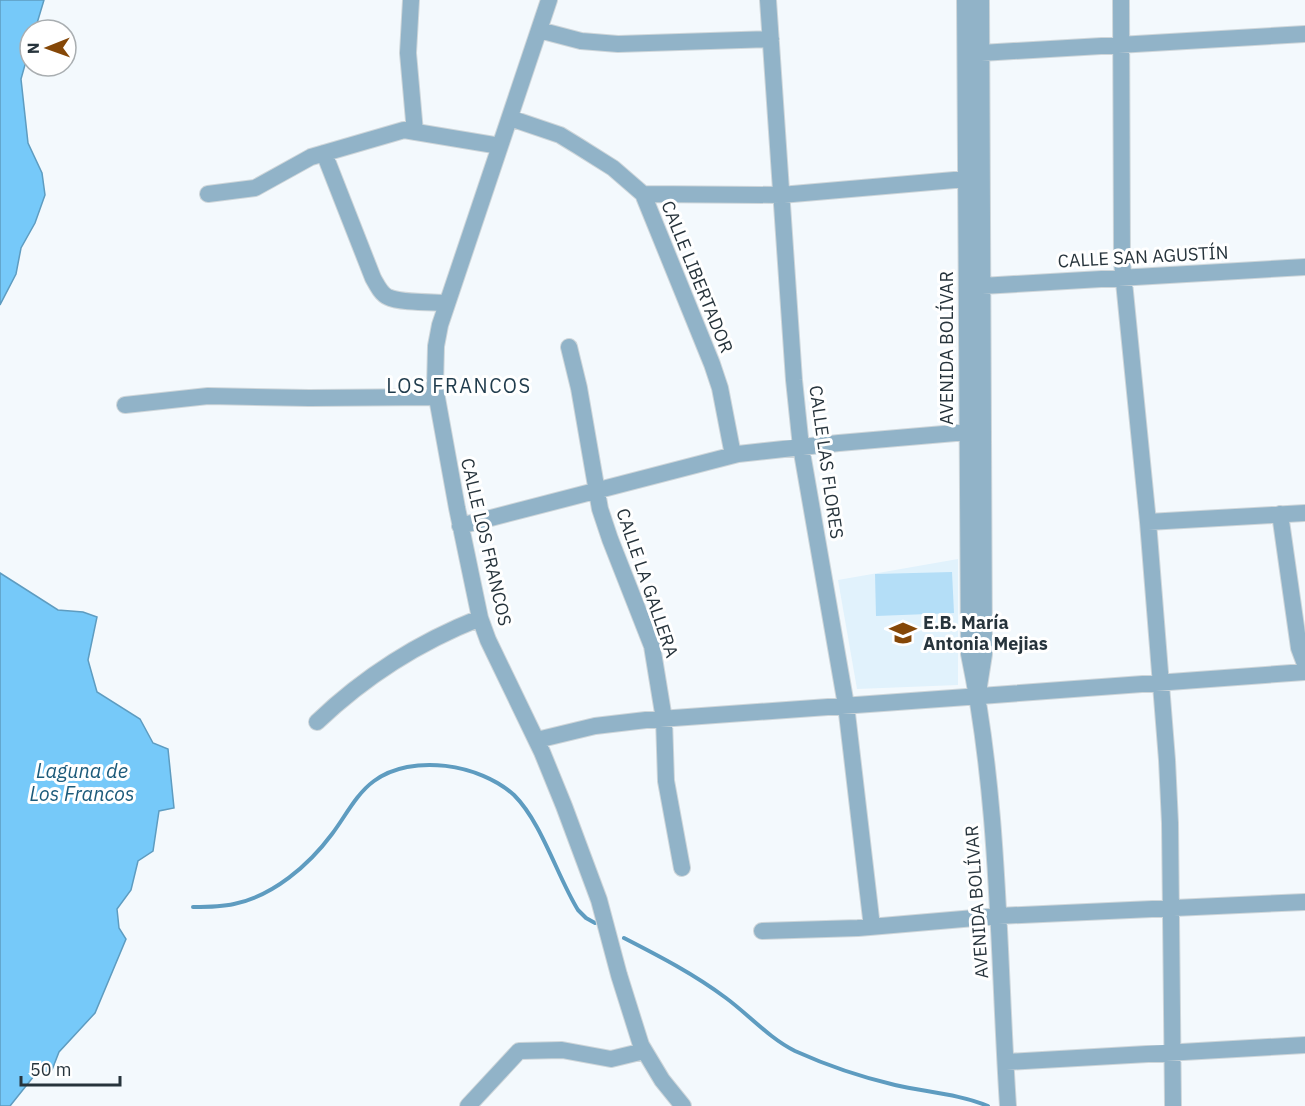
<svg xmlns="http://www.w3.org/2000/svg" width="1305" height="1106" viewBox="0 0 1305 1106" font-family="'IBM Plex Sans',sans-serif">
  <style>
    .built { fill: #e1f2fc }
    .green { fill: #b4def7 }
    .water { fill: #76c9f9; stroke: #5e9cc0; stroke-width: 1.5 }
    .lines { fill: none; stroke-linecap: round; stroke-linejoin: round }
    .stream { stroke: #5e9cc0; stroke-width: 4 }
    .minor-casing { stroke: #ced6da; stroke-width: 18 }
    .minor { stroke: #91b3c8; stroke-width: 16 }
    .labels { text-anchor: middle; stroke-width: 6; stroke-linejoin: round; paint-order: stroke }
    .street-label { font-size: 18px; fill: #27343c; stroke: #fff }
    .poi-label { font-size: 18px; font-weight: bold; fill: #27343c; stroke: #fff; text-anchor: start }
    .neighbourhood-label { font-size: 20px; letter-spacing: 1.5px; fill: #1f3b4c; stroke: #fff }
    .water-label { font-size: 20px; font-style: italic; fill: #1c5b7b; stroke: #fff }
  </style>
  <rect width="100%" height="100%" fill="#f3f9fd"/>
  <path class="built" d="M 958,559 L 958,685 L 857,689 L 838,580 Z"/>
  <path class="green" d="M 952,572 L 954,613 L 876,616 L 875,574 Z"/>
  <path class="water" d="M 0,0 L 44,0 L 35,30 L 30,30 L 30,47 L 21,79 L 28,143 L 42,173 L 45,195 L 35,223 L 21,248 L 16,274 L 0,305 Z
    M 0,573 L 58,610 L 83,612 L 97,617 L 88,660 L 97,692 L 140,719 L 153,743 L 168,749 L 174,808 L 159,811 L 153,851 L 138,861 L 131,890 L 117,909 L 119,928 L 126,939 L 95,1013 L 59,1052 L 52,1070 L 34,1076 L 10,1106 L 0,1106 Z"/>
  <g class="lines">
    <path class="stream" d="M 193,907 C 207,907 221,907 234,904 C 273,896 309,865 332,834 C 345,817 356,794 374,781 C 412,753 480,764 514,795 C 542,823 557,876 578,910 L 586,918 L 595,923
      M 624,938 C 659,956 694,974 726,998 C 749,1015 769,1038 795,1051 C 826,1065 861,1077 895,1085 C 925,1092 959,1094 988,1106"/>
    <defs>
      <path id="minor" d="M 411,0 L 408,53 L 415,132
        M 549,0 L 440,325 L 436,346 L 435,387 L 457,508 L 480,618 L 488,640 L 542,752 L 564,806 L 599,900 L 619,975 L 641,1045 L 662,1080 L 683,1106
        M 768,0 L 794,380 L 801,447 L 846,705 L 872,927
        M 965,0 L 969,654 C 1000,802 998,956 1008,1106
        M 1121,0 L 1122,262 L 1148,522 L 1167,760 L 1170,823 L 1173,1106
        M 539,30 L 581,41 L 618,44 L 771,39
        M 981,53 L 1305,34
        M 510,118 L 560,135 L 578,146 L 613,168 L 643,194 L 712,364 L 720,388 L 733,455
        M 324,153 L 373,278 C 377,285 381,294 388,297 C 399,303 434,302 447,303
        M 208,194 L 255,188 L 311,157 L 404,130 L 500,146
        M 643,194 L 781,195 L 966,179
        M 982,286 L 1305,267
        M 569,347 L 579,388 L 600,509 L 610,539 L 652,646 L 664,719 L 666,781 L 682,868
        M 125,405 L 208,396 L 309,398 L 436,397
        M 1280,514 L 1299,648 L 1305,664
        M 1148,522 L 1305,513
        M 460,526 L 738,454 L 839,443 L 967,432
        M 979,686 L 984,654 L 981,0
        M 317,722 C 364,677 419,642 480,618
        M 537,740 L 595,726 L 646,720 C 866,703 1085,690 1305,672
        M 762,931 L 858,928 L 998,916 L 1305,902
        M 1006,1062 L 1305,1045
        M 468,1106 L 519,1051 L 562,1050 L 611,1059 L 644,1051"/>
    </defs>
    <use href="#minor" class="minor-casing"/>
    <use href="#minor" class="minor"/>
  </g>
  <defs>
    <symbol id="school-bare" viewBox="-9 -9 18 18"><path d="M0-5L7-2L0 1L-7-2ZM-4 1L0 2.5L4 1V4Q0 6-4 4Z" fill="#854707" stroke="#fff" stroke-width="2.5" paint-order="stroke"/></symbol>
  </defs>
  <g fill-rule="evenodd">
    <use href="#school-bare" x="884" y="614" width="38" height="38"/>
  </g>
  <g class="labels">
    <g class="street-label">
      <text transform="translate(1143 257) rotate(-3)" y="6">CALLE SAN AGUSTÍN</text>
      <text transform="translate(697 277) rotate(68)" y="6">CALLE LIBERTADOR</text>
      <text transform="translate(947 348) rotate(-90)" y="6">AVENIDA BOLÍVAR</text>
      <text transform="translate(826 462) rotate(82)" y="6">CALLE LAS FLORES</text>
      <text transform="translate(486 542) rotate(77)" y="6">CALLE LOS FRANCOS</text>
      <text transform="translate(647 583) rotate(71)" y="6">CALLE LA GALLERA</text>
      <text transform="translate(977 902) rotate(-94)" y="6">AVENIDA BOLÍVAR</text>
    </g>
    <g class="poi-label">
      <text x="923" y="629">E.B. María<tspan x="923" dy="21">Antonia Mejias</tspan></text>
    </g>
    <g class="neighbourhood-label">
      <text x="459" y="393">LOS FRANCOS</text>
    </g>
    <g class="water-label">
      <text x="82" y="778">Laguna de<tspan x="82" dy="23">Los Francos</tspan></text>
    </g>
  </g>
  <g transform="translate(48 48) rotate(269)"><circle r="28" fill="#ffffff" stroke="#a9aeb1" stroke-width="1.5"/>
  <path d="M0-4.5L10 22L0 15L-10 22Z" fill="#854707"/>
  <text y="-9" font-size="16" font-weight="bold" text-anchor="middle" fill="#27343c">N</text>
  </g>
  <path d="M21 1076v9h99v-9" fill="none" stroke="#27343c" stroke-width="3"/>
  <text x="30" y="1076" font-size="18" fill="#27343c" stroke="#ffffff" stroke-width="4.5" paint-order="stroke">50 m</text>
</svg>
